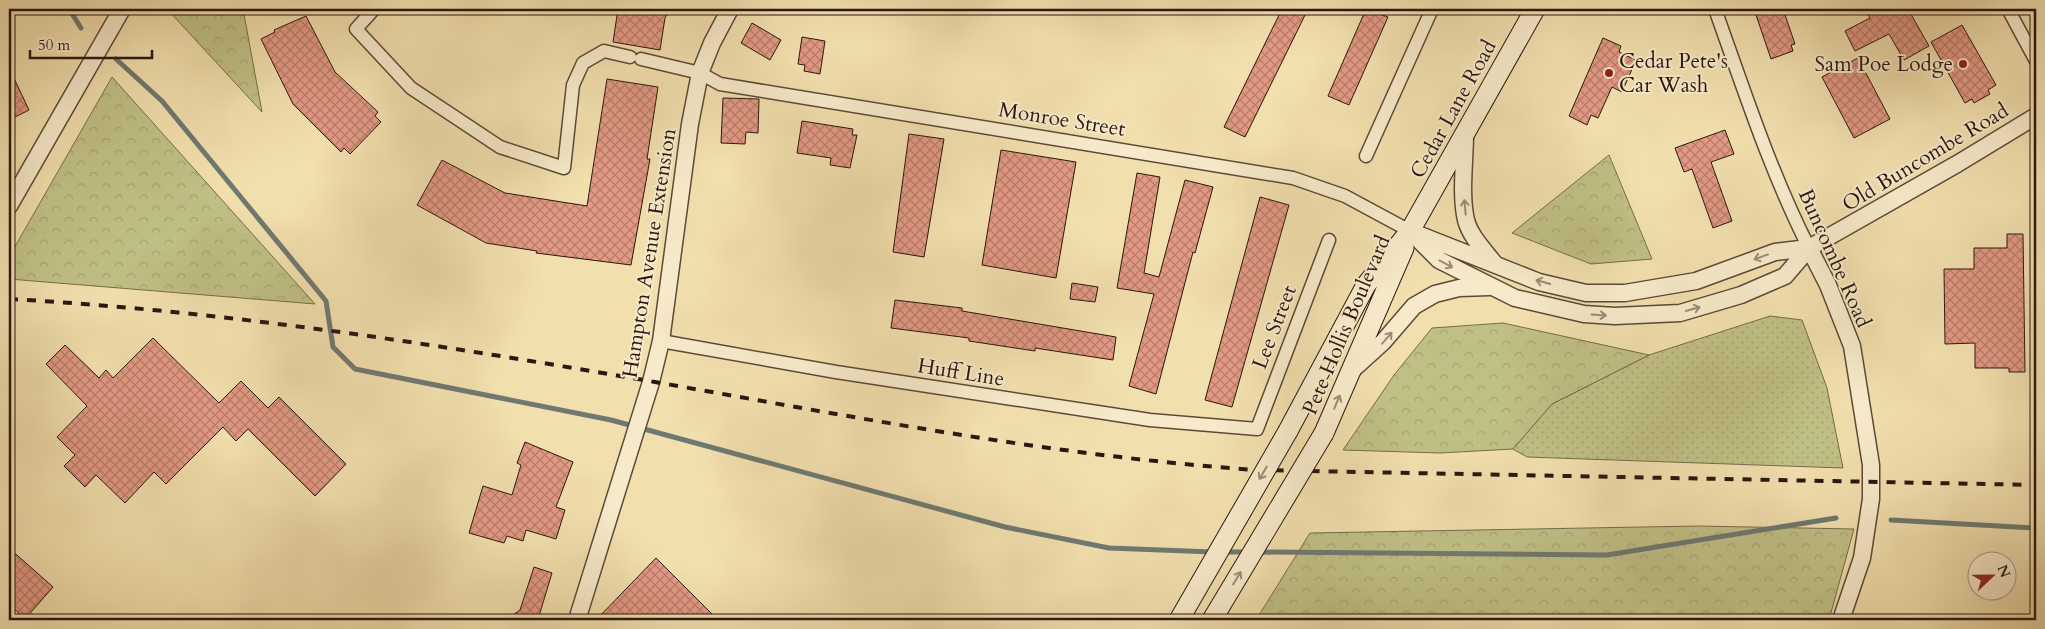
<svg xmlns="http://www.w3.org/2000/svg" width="2045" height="629" viewBox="0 0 2045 629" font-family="Cardo,serif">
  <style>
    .grass { fill: url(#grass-dots); stroke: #756c4a }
    .forest { fill: url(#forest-crowns); stroke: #756c4a }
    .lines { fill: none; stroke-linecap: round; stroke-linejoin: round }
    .stream { stroke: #6f7971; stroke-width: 5 }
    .building { fill: url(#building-cross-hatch); stroke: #2a170f }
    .minor-casing { stroke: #5c4937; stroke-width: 15 }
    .tertiary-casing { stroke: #5c4937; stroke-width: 19 }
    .secondary-casing { stroke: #2a170f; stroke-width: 21 }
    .minor { stroke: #f7eaca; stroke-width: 12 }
    .tertiary { stroke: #f7eaca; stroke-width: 16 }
    .secondary { stroke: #f7eaca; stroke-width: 19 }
    .rail { stroke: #2a170f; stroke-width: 4; stroke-dasharray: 9 9; stroke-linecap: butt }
    .secondary-bridge-casing { stroke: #2a170f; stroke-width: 21; stroke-linecap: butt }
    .secondary-bridge { stroke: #f7eaca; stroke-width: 19 }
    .oneway { stroke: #9b8b76 }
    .poi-dot { fill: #8f2418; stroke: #f7eaca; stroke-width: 2 }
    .labels { text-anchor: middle; stroke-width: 4; stroke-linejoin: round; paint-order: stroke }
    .poi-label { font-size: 21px; fill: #2a170f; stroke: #f7eaca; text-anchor: start }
    .street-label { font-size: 21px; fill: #2a170f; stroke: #f7eaca }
  </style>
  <defs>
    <pattern id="grass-dots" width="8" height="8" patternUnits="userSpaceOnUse" patternTransform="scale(1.25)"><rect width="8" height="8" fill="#c0c086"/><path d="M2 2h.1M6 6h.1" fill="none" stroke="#a5a472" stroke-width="1.8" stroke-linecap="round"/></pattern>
    <pattern id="forest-crowns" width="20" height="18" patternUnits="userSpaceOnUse" patternTransform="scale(1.25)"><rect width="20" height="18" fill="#c0c086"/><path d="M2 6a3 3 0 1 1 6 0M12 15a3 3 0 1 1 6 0" fill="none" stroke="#a5a472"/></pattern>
    <pattern id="building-cross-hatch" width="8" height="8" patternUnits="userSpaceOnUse" patternTransform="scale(1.25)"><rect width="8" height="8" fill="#e39984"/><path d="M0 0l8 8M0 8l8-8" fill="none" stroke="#b87c6a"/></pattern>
  </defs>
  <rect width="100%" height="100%" fill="#f2dfae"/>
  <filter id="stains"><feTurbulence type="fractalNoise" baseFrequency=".004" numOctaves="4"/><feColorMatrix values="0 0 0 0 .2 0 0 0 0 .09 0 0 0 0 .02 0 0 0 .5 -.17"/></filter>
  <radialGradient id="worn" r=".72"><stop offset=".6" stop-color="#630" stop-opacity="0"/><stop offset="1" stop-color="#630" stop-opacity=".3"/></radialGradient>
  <path class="grass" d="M 1770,316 L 1802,320 L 1827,388 L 1843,468 L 1527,457 L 1513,449 L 1552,404 L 1649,355 Z"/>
  <path class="forest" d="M 167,9 L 243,9 L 262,112 Z
    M 112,77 L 315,304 L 9,279 L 9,257 Z
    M 1609,155 L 1652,259 L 1591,264 L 1512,233 Z
    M 1503,323 L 1649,355 L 1552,404 L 1513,449 L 1440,453 L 1343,450 L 1394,375 L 1432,328 Z
    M 1698,526 L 1854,529 L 1829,620 L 1256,620 L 1310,533 Z"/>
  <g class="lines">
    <path class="stream" d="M 69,9 L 81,28
      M 116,59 L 162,101 L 326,301 L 333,347 L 355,369 L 611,420 L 1005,527 L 1109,548 L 1213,552
      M 1891,520 L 2036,528
      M 1224,552 L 1248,552
      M 1257,552 L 1607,555 L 1836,518"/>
  </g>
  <path class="building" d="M 618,9 L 670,9 L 665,18 L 660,50 L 613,42 Z
    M 1282,9 L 1308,9 L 1245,137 L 1224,127 Z
    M 1366,9 L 1388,17 L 1349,105 L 1328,96 Z
    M 1754,9 L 1783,9 L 1795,44 L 1791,45 L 1793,51 L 1771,59 Z
    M 1878,9 L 1908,9 L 1929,46 L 1904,60 L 1889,34 L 1855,51 L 1845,31 L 1870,18 L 1868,14 Z
    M 306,16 L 335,72 L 378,112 L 375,116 L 381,122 L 350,154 L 344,148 L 341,152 L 293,104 L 261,39 L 275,32 L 274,30 Z
    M 752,23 L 781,40 L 770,60 L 741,43 Z
    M 1962,25 L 1996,85 L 1988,90 L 1990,94 L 1974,103 L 1972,99 L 1965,103 L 1931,42 Z
    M 802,37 L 825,41 L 820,74 L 804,71 L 805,65 L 798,64 Z
    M 1603,38 L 1621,46 L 1619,52 L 1636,60 L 1622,92 L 1612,87 L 1598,118 L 1591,115 L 1587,125 L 1569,116 Z
    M 1858,58 L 1890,119 L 1854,138 L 1822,77 Z
    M 9,68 L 29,110 L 9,120 Z
    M 607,79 L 658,87 L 647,159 L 650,159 L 631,265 L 536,253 L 537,251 L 486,243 L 417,205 L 442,160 L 505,193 L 587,206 Z
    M 723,98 L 759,99 L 758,133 L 746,132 L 745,144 L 721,143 Z
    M 802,121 L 853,129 L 852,135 L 857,135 L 850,168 L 830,165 L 831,158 L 797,153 Z
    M 1725,130 L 1734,154 L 1711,162 L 1732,221 L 1713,228 L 1692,169 L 1684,172 L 1675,148 Z
    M 909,134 L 944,139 L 924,257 L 893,252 Z
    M 1001,150 L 1076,162 L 1056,278 L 982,265 Z
    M 1137,173 L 1160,177 L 1144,273 L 1159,277 L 1185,180 L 1213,187 L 1195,253 L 1193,252 L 1156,394 L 1129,386 L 1154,294 L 1117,288 Z
    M 1260,197 L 1289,205 L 1232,407 L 1205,400 Z
    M 2007,234 L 2023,234 L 2025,372 L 2009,372 L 2009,368 L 1975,368 L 1975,343 L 1945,344 L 1944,269 L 1974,269 L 1974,248 L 2007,248 Z
    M 1072,283 L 1098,287 L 1095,302 L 1070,299 Z
    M 895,300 L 962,308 L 962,311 L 1116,337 L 1113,360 L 1035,348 L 1035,351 L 969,341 L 969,338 L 891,328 Z
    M 153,338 L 219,403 L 241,381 L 268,408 L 279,397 L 346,464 L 315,496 L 248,429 L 236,441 L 223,427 L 166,484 L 154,472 L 125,503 L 96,475 L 85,487 L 64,466 L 75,455 L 57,437 L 87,406 L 46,364 L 65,345 L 99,378 L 106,370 L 113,378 Z
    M 525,442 L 573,462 L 556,507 L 565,510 L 556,539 L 526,530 L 523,541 L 507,536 L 504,543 L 469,533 L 483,486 L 512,495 L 521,465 L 517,463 Z
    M 9,548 L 53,587 L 25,619 L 9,604 Z
    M 656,558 L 718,620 L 596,620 Z
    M 534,567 L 552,573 L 539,616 L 533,620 L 506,620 L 520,610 Z"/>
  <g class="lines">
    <defs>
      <path id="minor" d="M 374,9 L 356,29 L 411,88 L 500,147 L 564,168 L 573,85 L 583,63 L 604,51 L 630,57
        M 1715,9 C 1744,90 1770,171 1809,248
        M 2008,9 L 2036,61
        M 641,59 L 700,73 L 720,84 L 1293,178 L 1345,196 L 1410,231
        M 1366,156 L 1432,9
        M 661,341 L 836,372 L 1150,420 L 1257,429 L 1329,240"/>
      <path id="tertiary" d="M 1465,134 C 1465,161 1460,194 1466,220 C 1470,236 1484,250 1494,263
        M 9,206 L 122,9
        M 1410,231 L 1439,260 L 1515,298 L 1584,314 L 1615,316 L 1680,313 L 1741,295 L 1785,276 L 1809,248 L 1957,164 L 2036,116
        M 1415,233 L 1539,282 L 1586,293 L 1625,293 L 1696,281 L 1775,252 L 1809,248
        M 1809,248 L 1828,285 L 1852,346 L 1871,465 L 1871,499 L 1862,558 L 1841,620
        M 1351,371 L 1383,342 L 1414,306 L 1435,294 L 1459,288 L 1489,287
        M 577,620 L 651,382 L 661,341 L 690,124 L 700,73 L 712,43 L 730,9"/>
      <path id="secondary" d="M 1288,431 L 1366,285 L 1410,231 L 1535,9
        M 1324,433 L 1404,248"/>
    </defs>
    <use href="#minor" class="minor-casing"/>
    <use href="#tertiary" class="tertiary-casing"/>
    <use href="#secondary" class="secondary-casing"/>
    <use href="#minor" class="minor"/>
    <use href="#tertiary" class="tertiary"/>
    <use href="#secondary" class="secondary"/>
    <path class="rail" d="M 9,299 C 226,311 441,345 655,382 C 855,417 1054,456 1256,470 L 2036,485"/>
    <defs>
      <path id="secondary-bridge" d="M 1179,620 L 1288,431
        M 1212,620 L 1324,433"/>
    </defs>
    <use href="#secondary-bridge" class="secondary-bridge-casing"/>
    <use href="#secondary-bridge" class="secondary-bridge"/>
  </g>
  <defs><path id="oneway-shaft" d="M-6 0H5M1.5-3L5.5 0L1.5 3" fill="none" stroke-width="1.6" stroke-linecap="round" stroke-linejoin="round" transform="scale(1.25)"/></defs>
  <g class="oneway">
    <use href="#oneway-shaft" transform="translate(1465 207) rotate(-95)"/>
    <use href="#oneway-shaft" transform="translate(1761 257) rotate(160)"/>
    <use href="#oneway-shaft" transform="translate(1446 264) rotate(28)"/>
    <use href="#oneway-shaft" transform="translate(1543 282) rotate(-164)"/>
    <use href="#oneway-shaft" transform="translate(1693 309) rotate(-16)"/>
    <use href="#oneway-shaft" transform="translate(1599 315) rotate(4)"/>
    <use href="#oneway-shaft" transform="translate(1387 338) rotate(-49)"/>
    <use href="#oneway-shaft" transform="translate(1337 402) rotate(-67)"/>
    <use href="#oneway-shaft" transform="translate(1263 473) rotate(120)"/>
    <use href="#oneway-shaft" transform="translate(1237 578) rotate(-59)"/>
  </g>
  <g class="poi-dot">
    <circle cx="1963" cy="64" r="5"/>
    <circle cx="1609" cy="73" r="5"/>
  </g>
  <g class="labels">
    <g class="poi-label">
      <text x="1619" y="68">Cedar Pete's<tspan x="1619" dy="24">Car Wash</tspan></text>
      <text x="1953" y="71" text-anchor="end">Sam Poe Lodge</text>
    </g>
    <g class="street-label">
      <text transform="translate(1453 109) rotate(-61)" y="7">Cedar Lane Road</text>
      <text transform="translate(1062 119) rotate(9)" y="7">Monroe Street</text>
      <text transform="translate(1925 157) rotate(-31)" y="7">Old Buncombe Road</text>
      <text transform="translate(649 253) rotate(-81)" y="7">Hampton Avenue Extension</text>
      <text transform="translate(1835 258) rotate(66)" y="7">Buncombe Road</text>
      <text transform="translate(1346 325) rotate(-67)" y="7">Pete Hollis Boulevard</text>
      <text transform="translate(1274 327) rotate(-69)" y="7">Lee Street</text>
      <text transform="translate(961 372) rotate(9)" y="7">Huff Line</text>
    </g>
  </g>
  <rect width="2045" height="629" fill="none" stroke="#f2dfae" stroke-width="30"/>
  <rect x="10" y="10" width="2025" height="609" fill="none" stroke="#2a170f" stroke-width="2.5"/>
  <rect x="15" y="15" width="2015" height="599" fill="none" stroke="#2a170f"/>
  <g transform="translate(1992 576) rotate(68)"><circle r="24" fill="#f7eaca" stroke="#a5967f"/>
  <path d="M0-4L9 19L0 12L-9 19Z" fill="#8f2418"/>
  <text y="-8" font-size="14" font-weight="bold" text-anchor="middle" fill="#2a170f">N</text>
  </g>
  <path d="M30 50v8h122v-8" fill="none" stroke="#2a170f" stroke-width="2.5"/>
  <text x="38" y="50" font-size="15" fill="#2a170f" stroke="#f7eaca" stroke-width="4" paint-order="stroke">50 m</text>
  <rect width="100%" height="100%" filter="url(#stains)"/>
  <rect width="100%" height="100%" fill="url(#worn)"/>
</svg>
